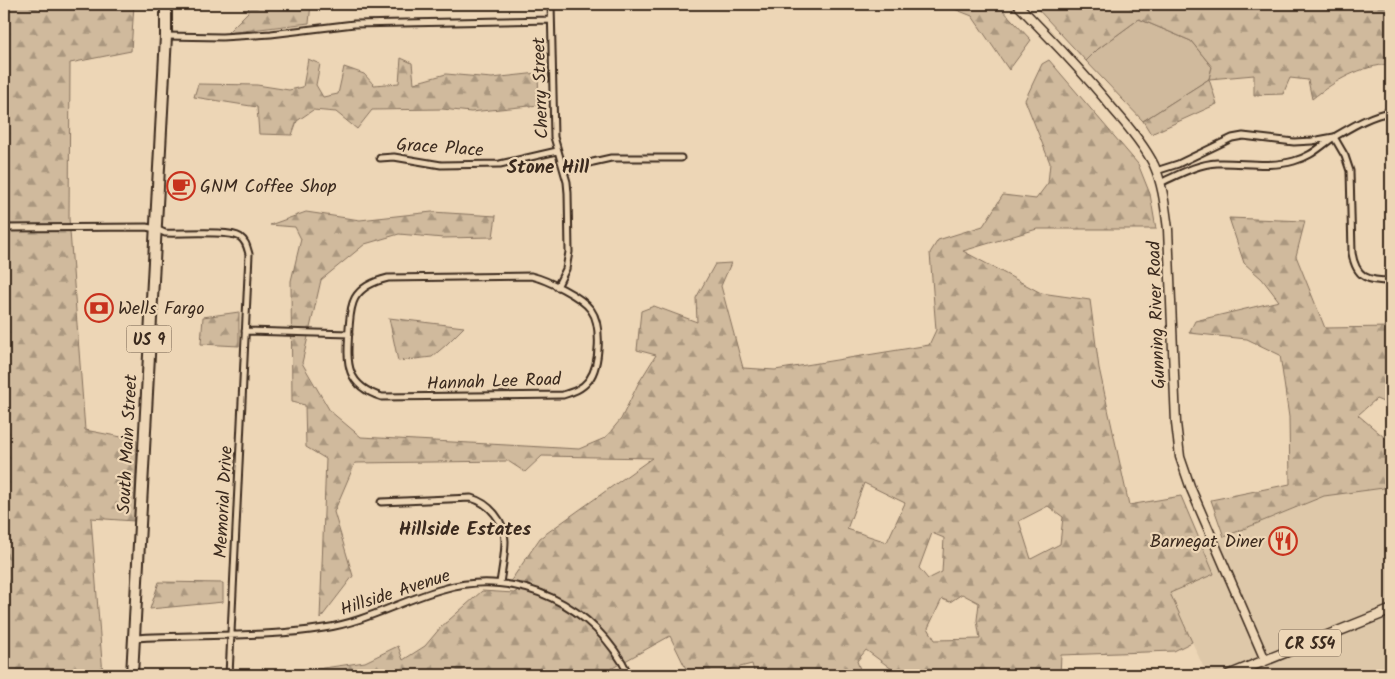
<svg xmlns="http://www.w3.org/2000/svg" width="1395" height="679" viewBox="0 0 1395 679" font-family="Kalam,sans-serif">
  <style>
    .built { fill: #dec8a9 }
    .grass { fill: #d0ba9d; stroke: #86725e }
    .forest { fill: url(#forest-firs); stroke: #86725e; fill-rule: evenodd }
    .lines { fill: none; stroke-linecap: round; stroke-linejoin: round }
    .street-casing { stroke: #3b2a1e; stroke-width: 9 }
    .secondary-casing { stroke: #3b2a1e; stroke-width: 11 }
    .primary-casing { stroke: #3b2a1e; stroke-width: 12 }
    .highway-casing { stroke: #3b2a1e; stroke-width: 14 }
    .street { stroke: #edd6b6; stroke-width: 5 }
    .secondary { stroke: #edd6b6; stroke-width: 8 }
    .primary { stroke: #edd6b6; stroke-width: 9 }
    .highway { stroke: #edd6b6; stroke-width: 10 }
    .labels { text-anchor: middle; stroke-width: 4.5; stroke-linejoin: round; paint-order: stroke }
    .shield { fill: #edd6b6; stroke: #705e4c; stroke-width: 1 }
    .shield-label { font-size: 16px; font-weight: bold; fill: #3b2a1e }
    .street-label { font-size: 18px; fill: #3b2a1e; stroke: #edd6b6 }
    .poi-label { font-size: 18px; fill: #3b2a1e; stroke: #edd6b6; text-anchor: start }
    .neighbourhood-label { font-size: 19px; font-weight: bold; fill: #3b2a1e; stroke: #edd6b6 }
  </style>
  <defs>
    <pattern id="forest-firs" width="22" height="20" patternUnits="userSpaceOnUse" patternTransform="scale(1.25)"><rect width="22" height="20" fill="#d0ba9d"/><path d="M5 1l3.5 6h-7zM16 11l3.5 6h-7z" fill="#aa977f"/></pattern>
  </defs>
  <rect width="100%" height="100%" fill="#edd6b6"/>
  <filter id="ink" filterUnits="userSpaceOnUse"><feTurbulence type="fractalNoise" baseFrequency=".02" numOctaves="2"/><feDisplacementMap in="SourceGraphic" scale="10" xChannelSelector="R" yChannelSelector="G"/><feConvolveMatrix kernelMatrix="1 2 1 2 8 2 1 2 1" color-interpolation-filters="sRGB"/></filter>
  <g filter="url(#ink)">
    <path class="built" d="M 1391,487 L 1391,675 L 1207,675 L 1170,593 L 1214,574 L 1202,546 L 1324,496 Z"/>
    <path class="grass" d="M 1139,19 L 1191,41 L 1212,67 L 1209,79 L 1143,121 L 1086,61 L 1098,49 Z"/>
    <path class="forest" d="M 4,4 L 134,4 L 131,51 L 70,63 L 69,218 L 85,430 L 137,440 L 134,521 L 91,518 L 103,675 L 4,675 Z
      M 249,4 L 311,4 L 309,23 L 227,33 L 248,12 Z
      M 942,4 L 997,4 L 1031,40 L 1009,70 L 972,16 Z
      M 1033,4 L 1391,4 L 1391,64 C 1360,66 1336,80 1312,99 L 1308,80 L 1290,78 L 1283,94 L 1254,95 L 1254,75 L 1209,79 L 1217,104 L 1151,134 L 1143,121 L 1209,79 L 1212,67 L 1191,41 L 1139,19 L 1098,49 L 1086,61 Z
      M 401,58 L 412,63 L 414,83 L 446,74 L 492,78 L 538,73 L 539,105 L 471,112 L 442,109 L 372,110 L 357,129 L 336,112 L 313,110 L 297,121 L 292,135 L 259,134 L 257,107 L 194,97 L 198,84 L 257,85 L 289,90 L 303,87 L 308,59 L 320,64 L 316,85 L 323,97 L 338,94 L 344,67 L 364,74 L 374,85 L 399,83 Z
      M 1049,60 L 1138,164 L 1150,194 L 1156,229 L 1037,229 L 963,251 L 1041,293 L 1090,300 L 1099,368 L 1129,505 L 1181,496 L 1214,574 L 1170,593 L 1192,642 L 1174,651 L 1061,655 L 1060,675 L 900,675 L 866,650 L 857,661 L 862,675 L 755,675 L 752,664 L 720,672 L 721,675 L 689,675 L 670,636 L 600,675 L 310,675 L 310,670 L 365,662 L 398,646 L 403,660 L 425,646 L 441,627 L 482,591 L 514,593 L 528,583 L 510,582 L 540,538 L 652,458 L 542,456 L 525,472 L 508,461 L 355,463 L 334,512 L 353,576 L 320,619 L 326,459 L 306,447 L 305,405 L 292,402 L 291,281 L 301,239 L 295,227 L 270,225 L 306,212 L 360,220 L 432,212 L 496,216 L 493,237 L 443,238 L 399,234 L 365,244 L 321,280 L 302,363 L 330,411 L 361,437 L 579,449 L 605,438 L 621,419 L 638,384 L 656,355 L 637,350 L 641,311 L 654,306 L 697,322 L 696,298 L 715,264 L 731,263 L 721,286 L 743,368 L 775,370 L 929,345 L 936,330 L 930,253 L 938,240 L 983,226 L 1003,195 L 1036,199 L 1048,183 L 1050,163 L 1025,100 L 1042,64 ZM 864,483 L 905,503 L 887,542 L 847,529 ZM 1048,506 L 1063,517 L 1060,544 L 1031,559 L 1019,521 ZM 932,533 L 944,538 L 942,572 L 928,579 L 919,568 ZM 962,594 L 979,603 L 977,620 L 980,639 L 935,640 L 928,628 L 942,599 L 950,602 Z
      M 1229,218 L 1305,221 L 1296,256 L 1325,328 L 1391,327 L 1391,405 L 1376,399 L 1358,415 L 1391,443 L 1391,487 L 1324,496 L 1224,537 L 1211,500 L 1290,484 L 1289,417 L 1280,355 L 1247,339 L 1189,333 L 1195,321 L 1279,301 L 1262,279 L 1244,263 Z
      M 239,312 L 239,346 L 201,344 L 203,317 Z
      M 389,318 L 464,327 L 446,345 L 432,357 L 398,361 Z
      M 159,582 L 223,583 L 223,602 L 150,609 Z"/>
    <g class="lines">
      <defs>
        <path id="street" d="M 551,4 L 554,137 L 567,182 L 568,193 L 569,252 L 566,269 L 557,287
          M 166,36 L 222,37 L 271,34 L 354,24 L 551,20
          M 1334,137 L 1345,156 L 1350,171 L 1352,253 C 1356,278 1368,281 1391,281
          M 380,158 L 394,157 L 441,165 L 500,164 L 557,151
          M 564,171 L 593,162 L 611,158 L 681,158
          M 1156,171 L 1178,164 L 1232,138 L 1243,136 L 1294,142 L 1312,141 L 1334,137
          M 1160,183 C 1178,175 1197,164 1217,163 C 1242,162 1269,168 1294,161 C 1313,156 1320,146 1336,136 C 1353,126 1371,115 1391,112
          M 4,228 L 146,227 L 156,229 L 165,233 C 181,234 229,230 240,237 C 246,241 247,247 249,254 L 229,675
          M 531,276 C 547,280 581,296 591,310 C 602,325 600,365 589,380 C 582,389 573,392 563,395 L 382,397 C 344,385 347,362 349,328 C 350,318 350,307 355,298 C 362,286 375,281 388,278 Z
          M 245,331 L 349,334
          M 381,502 L 471,498 C 489,503 505,521 505,541 C 505,555 502,569 500,583
          M 134,638 C 197,634 262,638 324,628 C 366,622 402,600 443,589 C 518,567 596,606 629,675"/>
        <path id="secondary" d="M 1017,4 C 1050,38 1083,72 1113,109 C 1128,126 1144,145 1154,165 C 1163,185 1165,207 1168,229 L 1176,423 L 1180,457 L 1191,489 L 1265,660"/>
        <path id="primary" d="M 1229,675 L 1391,610"/>
        <path id="highway" d="M 132,675 L 166,36 L 166,4"/>
      </defs>
      <use href="#street" class="street-casing"/>
      <use href="#secondary" class="secondary-casing"/>
      <use href="#primary" class="primary-casing"/>
      <use href="#highway" class="highway-casing"/>
      <use href="#street" class="street"/>
      <use href="#secondary" class="secondary"/>
      <use href="#primary" class="primary"/>
      <use href="#highway" class="highway"/>
    </g>
  </g>
  <defs>
    <symbol id="cafe-ring" viewBox="-11 -11 22 22"><circle r="9.5" fill="#edd6b6" stroke="#c8321e" stroke-width="1.5"/><path d="M-5.5-4.5H6V0H3Q3 3.5 0 3.5H-2.5Q-5.5 3.5-5.5 0ZM3-3.2v2h1.7v-2ZM-6 4.5H4V6H-6Z" fill="#c8321e"/></symbol>
    <symbol id="bank-ring" viewBox="-11 -11 22 22"><circle r="9.5" fill="#edd6b6" stroke="#c8321e" stroke-width="1.5"/><path d="M-6-4H6V4H-6ZM0-2.3a2.3 2.3 0 1 0 0 4.6a2.3 2.3 0 1 0 0-4.6Z" fill="#c8321e"/></symbol>
    <symbol id="restaurant-ring" viewBox="-11 -11 22 22"><circle r="9.5" fill="#edd6b6" stroke="#c8321e" stroke-width="1.5"/><path d="M-5-6h1v4h1v-4h1v4h1v-4h1v5L-1.5 .5V6h-2V.5L-5-1ZM5-6V6H3V1.5H1.5Q1.5-4 5-6Z" fill="#c8321e"/></symbol>
  </defs>
  <g fill-rule="evenodd">
    <use href="#cafe-ring" x="165" y="170" width="32" height="32"/>
    <use href="#bank-ring" x="83" y="292" width="32" height="32"/>
    <use href="#restaurant-ring" x="1267" y="525" width="32" height="32"/>
  </g>
  <g class="labels">
    <g class="shield">
      <rect x="126.5" y="325.5" width="45" height="27" rx="4"/>
      <rect x="1279" y="629.5" width="62" height="27" rx="4"/>
    </g>
    <g class="shield-label">
      <text x="149" y="345">US 9</text>
      <text x="1310" y="649">CR 554</text>
    </g>
    <g class="street-label">
      <text transform="translate(540 88) rotate(-92)" y="6">Cherry Street</text>
      <text transform="translate(440 147) rotate(4)" y="6">Grace Place</text>
      <text transform="translate(1156 315) rotate(-92)" y="6">Gunning River Road</text>
      <text transform="translate(494 381) rotate(-2)" y="6">Hannah Lee Road</text>
      <text transform="translate(127 444) rotate(-87)" y="6">South Main Street</text>
      <text transform="translate(223 502) rotate(-87)" y="6">Memorial Drive</text>
      <text transform="translate(395 592) rotate(-18)" y="6">Hillside Avenue</text>
    </g>
    <g class="poi-label">
      <text x="200" y="192">GNM Coffee Shop</text>
      <text x="118" y="314">Wells Fargo</text>
      <text x="1264" y="547" text-anchor="end">Barnegat Diner</text>
    </g>
    <g class="neighbourhood-label">
      <text x="548" y="173">Stone Hill</text>
      <text x="465" y="535">Hillside Estates</text>
    </g>
  </g>
  <rect width="1395" height="679" fill="none" stroke="#edd6b6" stroke-width="20"/>
  <rect x="10" y="10" width="1375" height="659" fill="none" stroke="#3b2a1e" stroke-width="2" filter="url(#ink)"/>
</svg>
